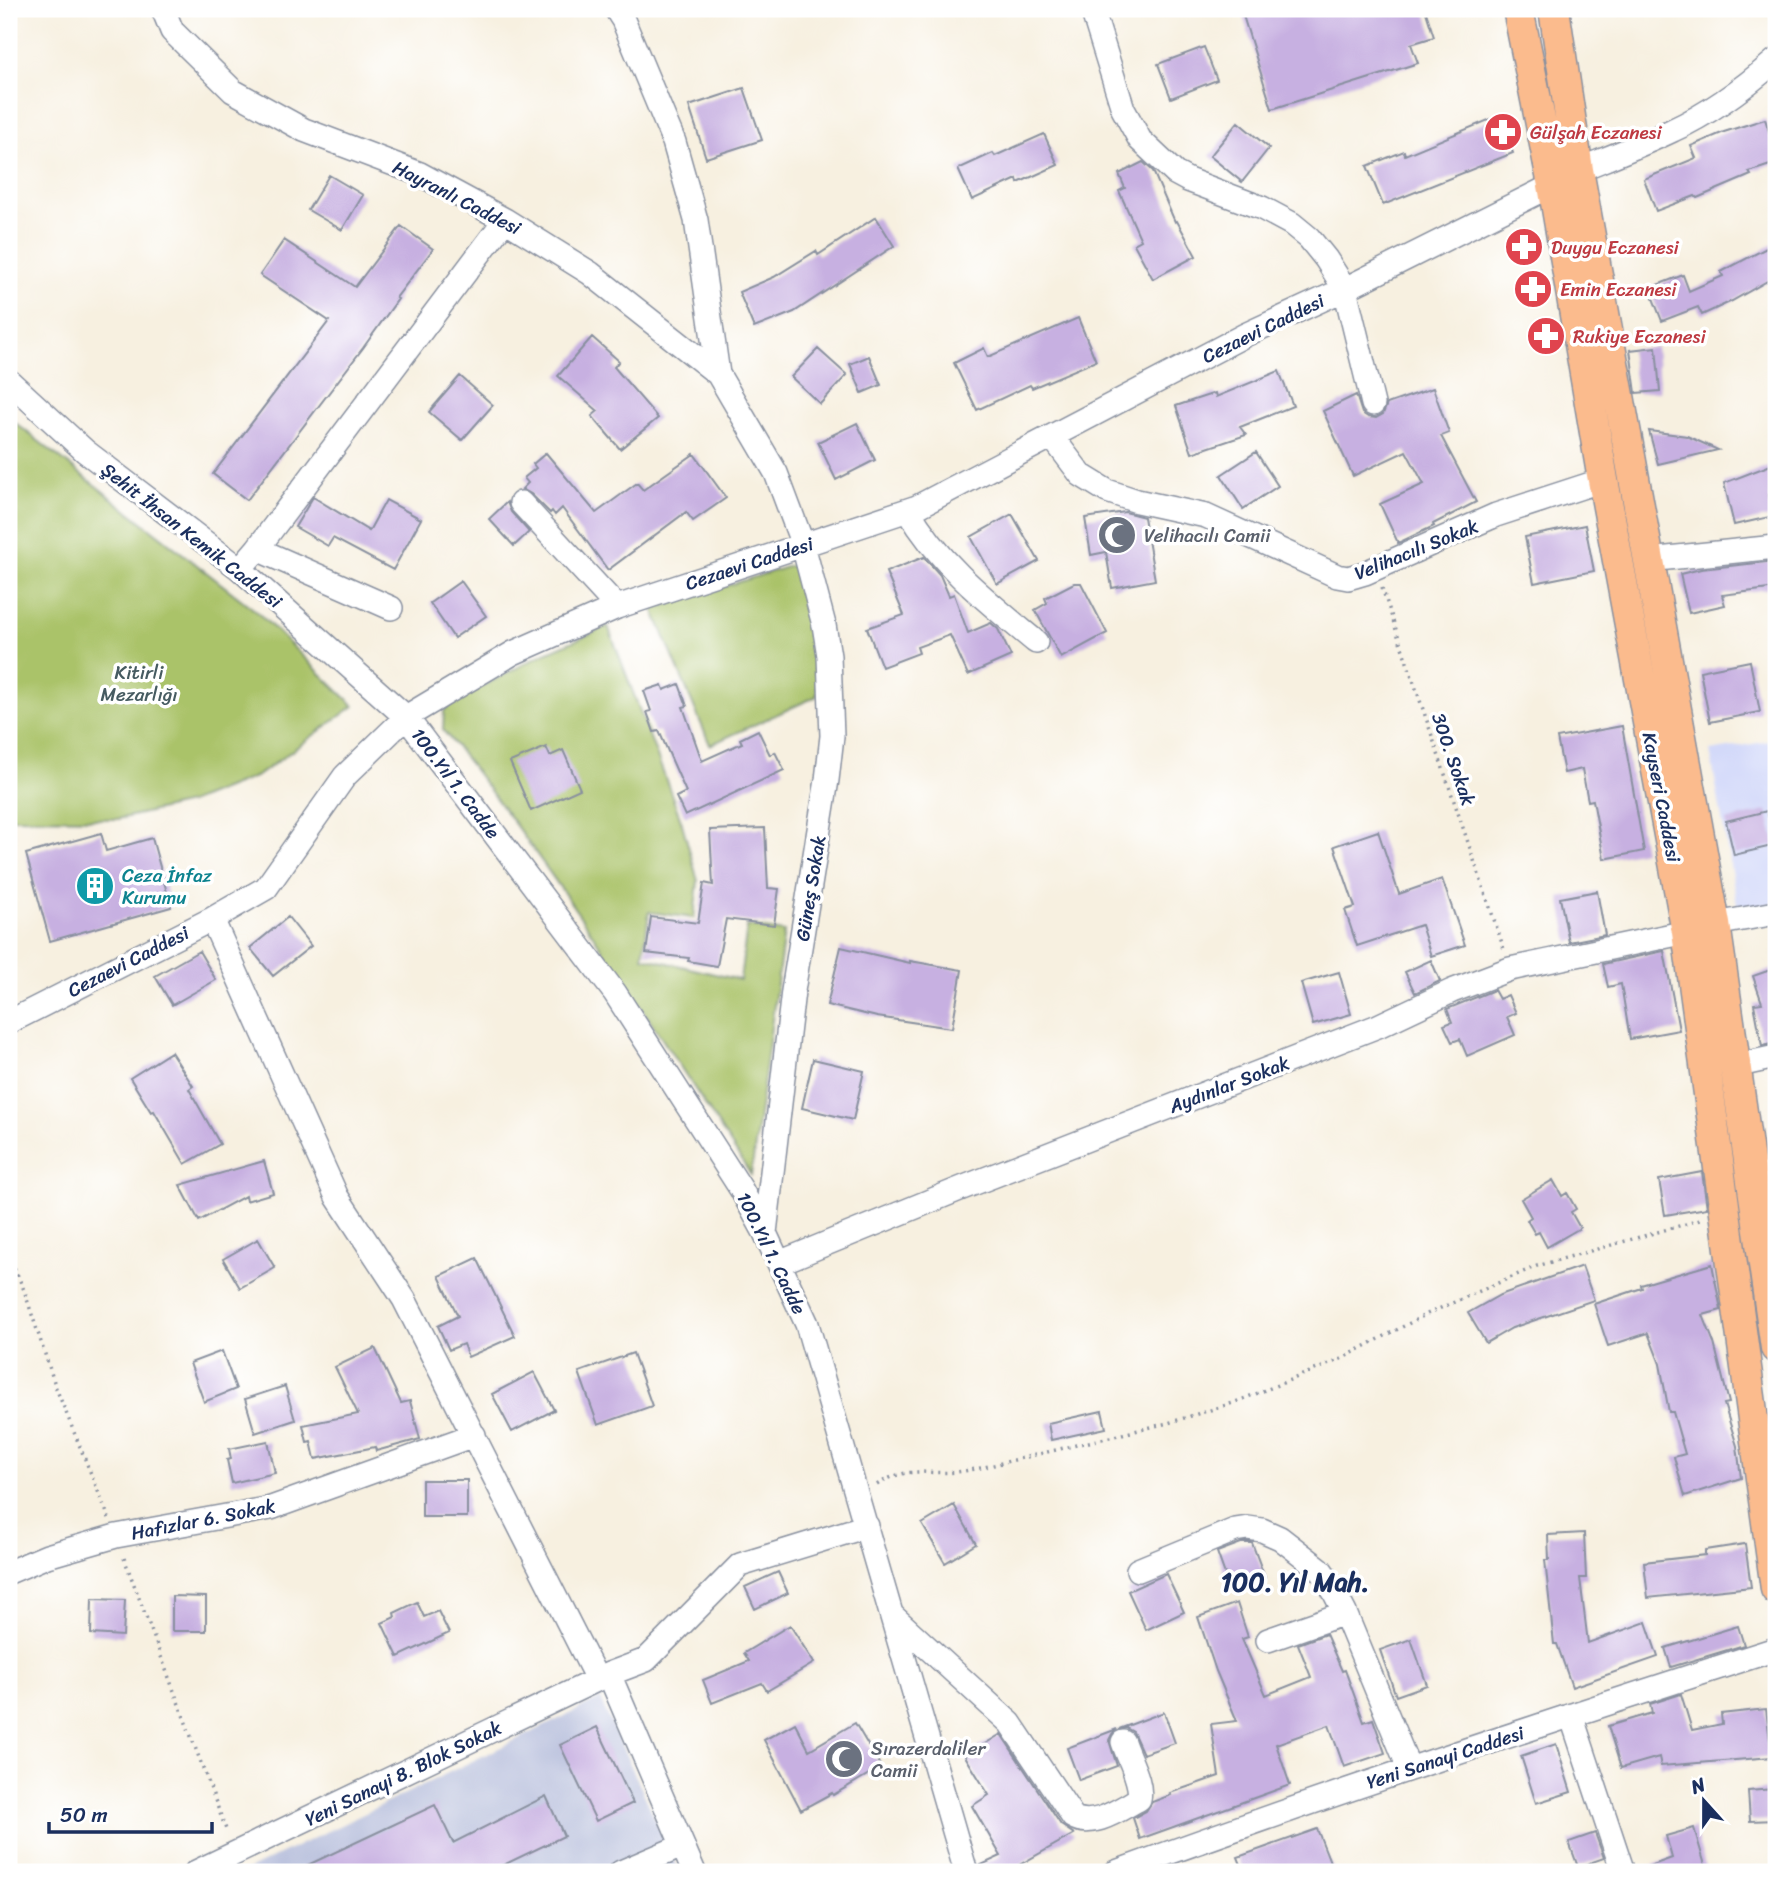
<svg xmlns="http://www.w3.org/2000/svg" width="1785" height="1881" viewBox="0 0 1785 1881" font-family="Sriracha,sans-serif">
  <style>
    .built { fill: #d3d9f9 }
    .industrial { fill: #bcc3de }
    .green { fill: #aac369; stroke: #627964; stroke-width: 2 }
    .building { fill: #c7b0e1 }
    .lines { fill: none; stroke-linecap: round; stroke-linejoin: round }
    .minor-casing { stroke: #89909f; stroke-width: 26 }
    .major-casing { stroke: #89909f; stroke-width: 33 }
    .path { stroke: #89909f; stroke-width: 3.5; stroke-dasharray: 2 5; stroke-linecap: butt }
    .minor { stroke: #fff; stroke-width: 23 }
    .major { stroke: #fbbb8d; stroke-width: 30 }
    .labels { text-anchor: middle; stroke-width: 7; stroke-linejoin: round; paint-order: stroke }
    .health-label { font-size: 19px; fill: #be3a42; stroke: #fff; text-anchor: start }
    .street-label { font-size: 19px; fill: #1b2f5e; stroke: #fff }
    .worship-label { font-size: 19px; fill: #5b616d; stroke: #fff; text-anchor: start }
    .park-label { font-size: 19px; fill: #465b61; stroke: #fff }
    .culture-label { font-size: 19px; fill: #0d838f; stroke: #fff; text-anchor: start }
    .district-label { font-size: 26px; font-weight: bold; fill: #1b2f5e; stroke: #fff }
  </style>
  <rect width="100%" height="100%" fill="#fff"/>
  <filter id="ink" filterUnits="userSpaceOnUse"><feTurbulence type="fractalNoise" baseFrequency=".0143" numOctaves="2"/><feDisplacementMap in="SourceGraphic" scale="14" xChannelSelector="R" yChannelSelector="G"/><feConvolveMatrix kernelMatrix="1 2 1 2 8 2 1 2 1" color-interpolation-filters="sRGB"/></filter>
  <filter id="wash" filterUnits="userSpaceOnUse"><feTurbulence type="fractalNoise" baseFrequency=".00686" numOctaves="4" result="noise"/><feDisplacementMap in="SourceGraphic" scale="28" xChannelSelector="R" yChannelSelector="G"/><feGaussianBlur stdDeviation="1.57" result="paint"/><feColorMatrix in="noise" values="0 0 0 0 0 0 0 0 0 0 0 0 0 0 0 0 0 1.4 0 .05"/><feComposite in="paint" operator="in"/></filter>
  <g filter="url(#wash)">
    <rect width="100%" height="100%" fill="#f7f0e0"/>
    <path class="built" d="M 1776,740 L 1776,903 L 1738,910 L 1710,751 Z"/>
    <path class="industrial" d="M 600,1699 L 680,1872 L 244,1872 Z"/>
    <path class="green" d="M 9,418 L 256,611 L 354,706 L 257,776 L 189,803 L 118,819 L 9,818 Z
      M 793,565 C 804,605 820,654 817,696 L 710,745 L 653,609 Z
      M 608,626 L 681,820 L 698,881 L 694,918 L 649,912 L 643,957 L 740,980 L 747,926 L 784,932 L 751,1175 C 652,1024 556,871 443,730 L 444,711 L 453,702 L 541,655 Z"/>
    <g id="blocks">
      <path class="building" d="M 1241,9 L 1425,9 L 1434,37 L 1411,44 L 1418,63 L 1272,109 Z
        M 1204,47 L 1217,80 L 1171,98 L 1158,64 Z
        M 744,88 L 762,140 L 706,158 L 689,106 Z
        M 1498,116 L 1513,153 L 1383,205 L 1367,166 L 1404,151 L 1405,155 Z
        M 1765,119 L 1776,153 L 1776,163 L 1749,172 L 1751,175 L 1697,198 L 1695,196 L 1656,211 L 1644,179 L 1696,158 L 1691,146 L 1724,132 Z
        M 1238,122 L 1269,148 L 1242,182 L 1210,156 Z
        M 1044,134 L 1058,165 L 1018,183 L 1017,179 L 972,200 L 958,169 L 993,153 L 995,156 Z
        M 1143,162 L 1153,171 L 1175,222 L 1177,221 L 1196,256 L 1153,279 L 1134,244 L 1141,240 L 1119,191 L 1125,188 L 1119,174 Z
        M 329,175 L 363,195 L 342,230 L 308,210 Z
        M 876,217 L 894,246 L 794,312 L 754,328 L 739,292 L 774,277 L 816,251 L 818,255 Z
        M 401,226 L 433,249 L 396,298 L 398,299 L 363,348 L 247,500 L 213,474 L 329,321 L 260,275 L 284,240 L 355,287 Z
        M 1776,243 L 1776,276 L 1732,301 L 1702,315 L 1698,307 L 1662,321 L 1649,288 L 1683,275 L 1689,291 L 1723,276 L 1721,272 Z
        M 1078,318 L 1096,361 L 1032,388 L 1030,385 L 977,410 L 954,363 L 984,348 L 988,357 Z
        M 592,337 L 619,361 L 614,367 L 658,418 L 620,449 L 592,416 L 598,411 L 558,376 Z
        M 1656,347 L 1660,391 L 1636,393 L 1630,350 Z
        M 818,349 L 847,375 L 820,404 L 791,377 Z
        M 869,356 L 881,385 L 862,393 L 850,364 Z
        M 1279,371 L 1293,406 L 1240,427 L 1246,435 L 1192,453 L 1176,406 L 1215,393 L 1216,397 Z
        M 460,376 L 493,405 L 462,440 L 429,412 Z
        M 1433,388 L 1449,433 L 1441,436 L 1476,502 L 1433,524 L 1434,526 L 1398,543 L 1380,504 L 1424,484 L 1406,451 L 1353,476 L 1323,411 L 1356,395 L 1362,413 L 1368,417 L 1376,418 L 1383,414 L 1387,404 Z
        M 857,423 L 875,460 L 836,480 L 818,442 Z
        M 1649,431 L 1687,436 L 1718,450 L 1658,464 Z
        M 1256,452 L 1278,486 L 1243,509 L 1221,475 Z
        M 546,453 L 596,513 L 637,483 L 643,490 L 694,454 L 726,498 L 693,521 L 686,512 L 608,570 L 562,508 L 555,515 L 552,511 L 550,513 L 531,494 L 522,489 L 528,483 L 524,478 L 536,468 L 533,464 Z
        M 1776,463 L 1776,492 L 1769,495 L 1774,516 L 1734,525 L 1724,483 Z
        M 313,497 L 369,531 L 386,500 L 421,519 L 393,570 L 333,538 L 328,546 L 295,527 Z
        M 507,502 L 511,512 L 529,532 L 514,546 L 489,519 Z
        M 1125,512 L 1144,517 L 1155,580 L 1112,588 L 1106,552 L 1091,555 L 1085,518 Z
        M 1012,514 L 1039,561 L 997,584 L 971,537 Z
        M 1585,525 L 1594,571 L 1534,583 L 1525,537 Z
        M 924,557 L 940,575 L 949,596 L 954,594 L 968,633 L 991,623 L 998,629 L 1011,656 L 968,675 L 950,635 L 917,647 L 919,653 L 882,667 L 867,628 L 904,615 L 886,572 Z
        M 1776,561 L 1776,588 L 1722,595 L 1725,605 L 1689,613 L 1680,574 L 1701,569 Z
        M 461,581 L 486,616 L 454,638 L 430,603 Z
        M 1074,583 L 1081,583 L 1107,633 L 1061,658 L 1035,610 L 1047,603 L 1045,598 Z
        M 1750,661 L 1760,712 L 1710,722 L 1700,671 Z
        M 679,684 L 687,706 L 683,707 L 702,761 L 742,743 L 740,739 L 758,730 L 770,755 L 775,752 L 784,770 L 685,816 L 676,797 L 686,792 L 659,731 L 654,732 L 647,712 L 651,711 L 644,691 L 662,685 L 664,690 Z
        M 1622,726 L 1644,851 L 1604,859 L 1593,800 L 1588,801 L 1582,769 L 1564,773 L 1557,738 Z
        M 546,747 L 550,756 L 563,750 L 580,789 L 531,811 L 510,762 Z
        M 1767,811 L 1776,845 L 1734,855 L 1726,821 Z
        M 765,828 L 768,888 L 779,889 L 774,925 L 726,919 L 717,966 L 688,961 L 689,958 L 646,953 L 651,917 L 698,923 L 704,883 L 713,885 L 710,830 Z
        M 1378,831 L 1399,894 L 1442,879 L 1465,945 L 1431,956 L 1421,925 L 1357,946 L 1345,910 L 1355,907 L 1334,846 Z
        M 101,833 L 106,851 L 152,838 L 171,907 L 50,941 L 26,854 Z
        M 1597,891 L 1605,935 L 1569,942 L 1560,898 Z
        M 288,917 L 311,946 L 273,976 L 250,948 Z
        M 841,947 L 910,963 L 910,961 L 962,970 L 952,1028 L 877,1017 L 827,1005 Z
        M 199,951 L 216,980 L 172,1005 L 155,976 Z
        M 1664,951 L 1679,1030 L 1630,1039 L 1621,984 L 1608,987 L 1603,964 Z
        M 1431,960 L 1440,981 L 1415,993 L 1405,972 Z
        M 1776,968 L 1776,1043 L 1762,1046 L 1754,1004 L 1762,1003 L 1753,976 Z
        M 1339,972 L 1351,1014 L 1313,1025 L 1301,983 Z
        M 1494,990 L 1499,999 L 1508,995 L 1516,1013 L 1507,1017 L 1515,1035 L 1467,1056 L 1460,1039 L 1452,1042 L 1444,1025 L 1452,1022 L 1447,1009 Z
        M 171,1052 L 193,1086 L 189,1089 L 220,1144 L 185,1164 L 154,1111 L 151,1112 L 130,1078 Z
        M 813,1059 L 864,1071 L 853,1120 L 802,1108 Z
        M 264,1161 L 273,1193 L 246,1201 L 245,1196 L 199,1221 L 180,1185 Z
        M 1702,1172 L 1707,1208 L 1665,1215 L 1659,1180 Z
        M 1553,1180 L 1562,1196 L 1567,1193 L 1576,1209 L 1571,1212 L 1580,1228 L 1547,1247 L 1539,1232 L 1535,1234 L 1527,1220 L 1531,1217 L 1521,1199 Z
        M 258,1239 L 275,1268 L 240,1288 L 223,1259 Z
        M 477,1258 L 515,1336 L 468,1357 L 463,1344 L 449,1350 L 438,1326 L 458,1316 L 439,1276 Z
        M 1712,1264 L 1721,1310 L 1703,1315 L 1714,1343 L 1729,1403 L 1724,1404 L 1737,1446 L 1741,1478 L 1685,1496 L 1674,1457 L 1685,1454 L 1673,1412 L 1669,1412 L 1660,1364 L 1648,1333 L 1608,1346 L 1594,1304 L 1642,1288 L 1641,1285 Z
        M 1582,1266 L 1594,1300 L 1512,1328 L 1486,1343 L 1468,1313 L 1500,1295 Z
        M 375,1348 L 401,1403 L 410,1401 L 420,1439 L 376,1451 L 375,1447 L 315,1459 L 311,1441 L 307,1442 L 303,1425 L 358,1414 L 335,1367 Z
        M 222,1351 L 236,1389 L 204,1402 L 190,1363 Z
        M 633,1353 L 652,1406 L 598,1425 L 579,1372 Z
        M 534,1372 L 554,1410 L 512,1432 L 492,1394 Z
        M 285,1386 L 295,1420 L 255,1433 L 245,1399 Z
        M 1102,1411 L 1106,1428 L 1051,1440 L 1048,1423 Z
        M 268,1441 L 275,1473 L 232,1483 L 227,1460 L 231,1459 L 229,1449 Z
        M 422,1480 L 467,1480 L 467,1517 L 422,1517 Z
        M 954,1505 L 976,1544 L 945,1563 L 922,1524 Z
        M 1584,1533 L 1586,1578 L 1580,1578 L 1588,1643 L 1646,1622 L 1658,1657 L 1572,1687 L 1557,1644 L 1554,1644 L 1545,1560 L 1549,1560 L 1548,1535 Z
        M 1241,1543 L 1252,1543 L 1265,1578 L 1231,1591 L 1217,1552 Z
        M 1745,1544 L 1751,1587 L 1648,1598 L 1644,1562 L 1705,1555 L 1705,1550 Z
        M 778,1572 L 788,1593 L 755,1609 L 745,1587 Z
        M 1166,1574 L 1184,1612 L 1146,1630 L 1128,1591 Z
        M 172,1596 L 206,1597 L 206,1631 L 172,1631 Z
        M 92,1599 L 125,1600 L 123,1636 L 91,1634 Z
        M 417,1602 L 424,1617 L 438,1611 L 449,1633 L 398,1657 L 382,1623 L 395,1617 L 394,1613 Z
        M 1237,1603 L 1248,1637 L 1242,1639 L 1266,1695 L 1311,1677 L 1298,1644 L 1326,1634 L 1342,1671 L 1345,1670 L 1364,1722 L 1373,1719 L 1385,1753 L 1344,1767 L 1329,1725 L 1276,1744 L 1290,1785 L 1140,1839 L 1133,1818 L 1146,1811 L 1152,1802 L 1171,1795 L 1170,1793 L 1219,1776 L 1211,1724 L 1237,1721 L 1216,1671 L 1198,1617 Z
        M 790,1625 L 814,1663 L 767,1691 L 762,1683 L 712,1703 L 703,1680 L 749,1661 L 744,1653 Z
        M 1738,1626 L 1744,1645 L 1671,1667 L 1665,1648 Z
        M 1411,1639 L 1427,1685 L 1396,1696 L 1380,1650 Z
        M 1681,1694 L 1692,1730 L 1722,1724 L 1721,1714 L 1766,1709 L 1772,1757 L 1661,1766 L 1659,1757 L 1621,1768 L 1608,1726 L 1652,1713 L 1650,1704 Z
        M 1164,1712 L 1175,1743 L 1143,1754 L 1133,1732 L 1126,1728 L 1119,1729 Z
        M 795,1723 L 809,1750 L 855,1723 L 881,1767 L 833,1795 L 832,1793 L 801,1810 L 764,1740 Z
        M 597,1727 L 633,1803 L 596,1821 L 560,1745 Z
        M 1117,1729 L 1112,1734 L 1109,1740 L 1117,1766 L 1079,1780 L 1067,1748 Z
        M 1001,1734 L 1061,1825 L 1074,1834 L 1007,1872 L 980,1872 L 979,1866 L 1001,1856 L 972,1806 L 989,1795 L 965,1756 Z
        M 1556,1744 L 1571,1792 L 1536,1803 L 1521,1756 Z
        M 1774,1789 L 1776,1820 L 1750,1821 L 1748,1791 Z
        M 546,1796 L 564,1836 L 489,1872 L 293,1872 L 435,1805 L 453,1843 Z
        M 1694,1828 L 1707,1872 L 1639,1872 L 1639,1870 L 1672,1858 L 1666,1836 Z
        M 1317,1829 L 1334,1872 L 1244,1872 L 1238,1857 Z
        M 1595,1833 L 1604,1858 L 1578,1867 L 1569,1842 Z"/>
    </g>
  </g>
  <g filter="url(#ink)">
    <use href="#blocks" fill-opacity="0" stroke="#89909f" stroke-width="2"/>
    <g class="lines">
      <defs>
        <path id="minor" d="M 163,9 L 172,31 L 233,91 L 304,130 L 420,174 L 505,220 L 590,273 L 718,374
          M 616,9 L 623,20 L 674,142 L 696,220 L 718,374 L 776,473 L 803,545 L 824,625 L 829,656 L 832,736 L 827,780 L 793,991 L 765,1233
          M 1092,9 L 1123,109 L 1140,140 L 1175,173 L 1188,180 L 1262,208 L 1292,224 L 1309,238 L 1326,259 L 1345,289 L 1373,404
          M 1578,170 C 1610,157 1642,145 1673,130 C 1711,113 1745,87 1776,60
          M 9,381 L 85,451 L 240,569 L 406,717 L 615,993 L 741,1189 L 765,1233 L 807,1324 L 966,1872
          M 1053,438 L 1081,475 L 1107,491 L 1137,501 L 1206,516 L 1337,576 L 1348,578 L 1365,573 L 1496,515 L 1603,480
          M 521,503 L 617,607
          M 908,510 C 940,565 988,602 1036,642
          M 257,549 L 391,608
          M 1648,560 L 1776,547
          M 240,569 L 257,549 L 505,220
          M 212,919 L 337,1197 L 404,1299 L 597,1679
          M 1715,924 L 1776,913
          M 9,1022 L 212,919 L 266,888 L 345,776 L 406,717 L 513,653 L 617,607 L 917,507 L 1245,335 L 1345,289 L 1553,185
          M 1734,1066 L 1776,1057
          M 1751,1178 L 1776,1173
          M 779,1263 L 962,1188 L 1378,1026 L 1452,991 L 1510,969 L 1687,932
          M 1138,1570 L 1235,1530 L 1248,1528 L 1262,1530 L 1280,1538 L 1320,1569 L 1328,1580 L 1345,1613 L 1409,1768
          M 9,1572 L 47,1556 L 116,1536 L 271,1508 L 474,1435
          M 893,1616 L 1010,1723 L 1073,1817 C 1093,1829 1120,1809 1139,1799 C 1143,1783 1128,1758 1123,1742
          M 1268,1640 L 1345,1613
          M 609,1674 L 694,1872
          M 1571,1715 L 1623,1872
          M 196,1872 L 609,1674 L 646,1660 L 740,1565 L 867,1526
          M 621,1872 L 682,1846
          M 1116,1872 C 1334,1792 1555,1720 1776,1649"/>
        <path id="major" d="M 1518,9 L 1553,185 L 1603,480 L 1687,932 L 1776,1589
          M 1554,9 L 1578,170 L 1715,924 L 1776,1348"/>
      </defs>
      <use href="#minor" class="minor-casing"/>
      <use href="#major" class="major-casing"/>
      <path class="path" d="M 1382,588 L 1504,949
        M 9,1255 L 24,1290 L 56,1388 L 109,1518
        M 877,1485 C 907,1465 925,1475 957,1472 C 966,1471 976,1469 985,1467 L 1168,1423 L 1233,1403 L 1337,1361 L 1427,1314 L 1537,1266 L 1700,1220
        M 124,1558 L 227,1832"/>
      <use href="#minor" class="minor"/>
      <use href="#major" class="major"/>
    </g>
  </g>
  <defs>
    <symbol id="pharmacy-disc" viewBox="-11 -11 22 22"><circle r="9.5" fill="#e0444e" stroke="#fff"/><path d="M-2-6h4v4h4v4h-4v4h-4v-4h-4v-4h4Z" fill="#fff"/></symbol>
    <symbol id="mosque-disc" viewBox="-11 -11 22 22"><circle r="9.5" fill="#6b7280" stroke="#fff"/><path d="M3.5-4.9A6 6 0 1 0 3.5 4.9A5 5 0 1 1 3.5-4.9Z" fill="#fff"/></symbol>
    <symbol id="building-disc" viewBox="-11 -11 22 22"><circle r="9.5" fill="#0f9aa8" stroke="#fff"/><path d="M-4-6H4V6H1V3H-1V6H-4ZM-2.5-4.3h1.7v1.8h-1.7ZM.8-4.3h1.7v1.8H.8ZM-2.5-1h1.7V.8h-1.7ZM.8-1h1.7V.8H.8Z" fill="#fff"/></symbol>
  </defs>
  <g fill-rule="evenodd">
    <use href="#pharmacy-disc" x="1481" y="110" width="44" height="44"/>
    <use href="#pharmacy-disc" x="1502" y="225" width="44" height="44"/>
    <use href="#pharmacy-disc" x="1511" y="267" width="44" height="44"/>
    <use href="#pharmacy-disc" x="1524" y="314" width="44" height="44"/>
    <use href="#mosque-disc" x="1095" y="513" width="44" height="44"/>
    <use href="#building-disc" x="73" y="864" width="44" height="44"/>
    <use href="#mosque-disc" x="822" y="1737" width="44" height="44"/>
  </g>
  <g class="labels">
    <g class="health-label">
      <text x="1530" y="139">Gülşah Eczanesi</text>
      <text x="1551" y="254">Duygu Eczanesi</text>
      <text x="1560" y="296">Emin Eczanesi</text>
      <text x="1573" y="343">Rukiye Eczanesi</text>
    </g>
    <g class="street-label">
      <text transform="translate(457 197) rotate(27)" y="7">Hayranlı Caddesi</text>
      <text transform="translate(1263 328) rotate(-26)" y="7">Cezaevi Caddesi</text>
      <text transform="translate(192 535) rotate(38)" y="7">Şehit İhsan Kemik Caddesi</text>
      <text transform="translate(1416 549) rotate(-22)" y="7">Velihacılı Sokak</text>
      <text transform="translate(749 563) rotate(-18)" y="7">Cezaevi Caddesi</text>
      <text transform="translate(1454 759) rotate(71)" y="7">300. Sokak</text>
      <text transform="translate(456 783) rotate(53)" y="7">100.Yıl 1. Cadde</text>
      <text transform="translate(1662 797) rotate(79)" y="7">Kayseri Caddesi</text>
      <text transform="translate(810 888) rotate(-81)" y="7">Güneş Sokak</text>
      <text transform="translate(128 961) rotate(-27)" y="7">Cezaevi Caddesi</text>
      <text transform="translate(1229 1084) rotate(-21)" y="7">Aydınlar Sokak</text>
      <text transform="translate(772 1253) rotate(64)" y="7">100.Yıl 1. Cadde</text>
      <text transform="translate(203 1519) rotate(-11)" y="7">Hafızlar 6. Sokak</text>
      <text transform="translate(1445 1757) rotate(-18)" y="7">Yeni Sanayi Caddesi</text>
      <text transform="translate(403 1773) rotate(-26)" y="7">Yeni Sanayi 8. Blok Sokak</text>
    </g>
    <g class="worship-label">
      <text x="1144" y="542">Velihacılı Camii</text>
      <text x="871" y="1755">Sırazerdaliler<tspan x="871" dy="22">Camii</tspan></text>
    </g>
    <g class="park-label">
      <text x="139" y="679">Kitirli<tspan x="139" dy="22">Mezarlığı</tspan></text>
    </g>
    <g class="culture-label">
      <text x="122" y="882">Ceza İnfaz<tspan x="122" dy="22">Kurumu</tspan></text>
    </g>
    <g class="district-label">
      <text x="1295" y="1591">100. Yıl Mah.</text>
    </g>
  </g>
  <rect width="1785" height="1881" fill="none" stroke="#fff" stroke-width="35"/>
  <g transform="translate(1704 1801) rotate(339)" stroke="#ffffff" stroke-width="5" paint-order="stroke">
  <path d="M0-5L12 26L0 18L-12 26Z" fill="#1b2f5e"/>
  <text y="-10" font-size="19" font-weight="bold" text-anchor="middle" fill="#1b2f5e">N</text>
  </g>
  <path d="M49 1822v10h163v-10" fill="none" stroke="#1b2f5e" stroke-width="3.5"/>
  <text x="60" y="1822" font-size="21" fill="#1b2f5e" stroke="#ffffff" stroke-width="5" paint-order="stroke">50 m</text>
</svg>
